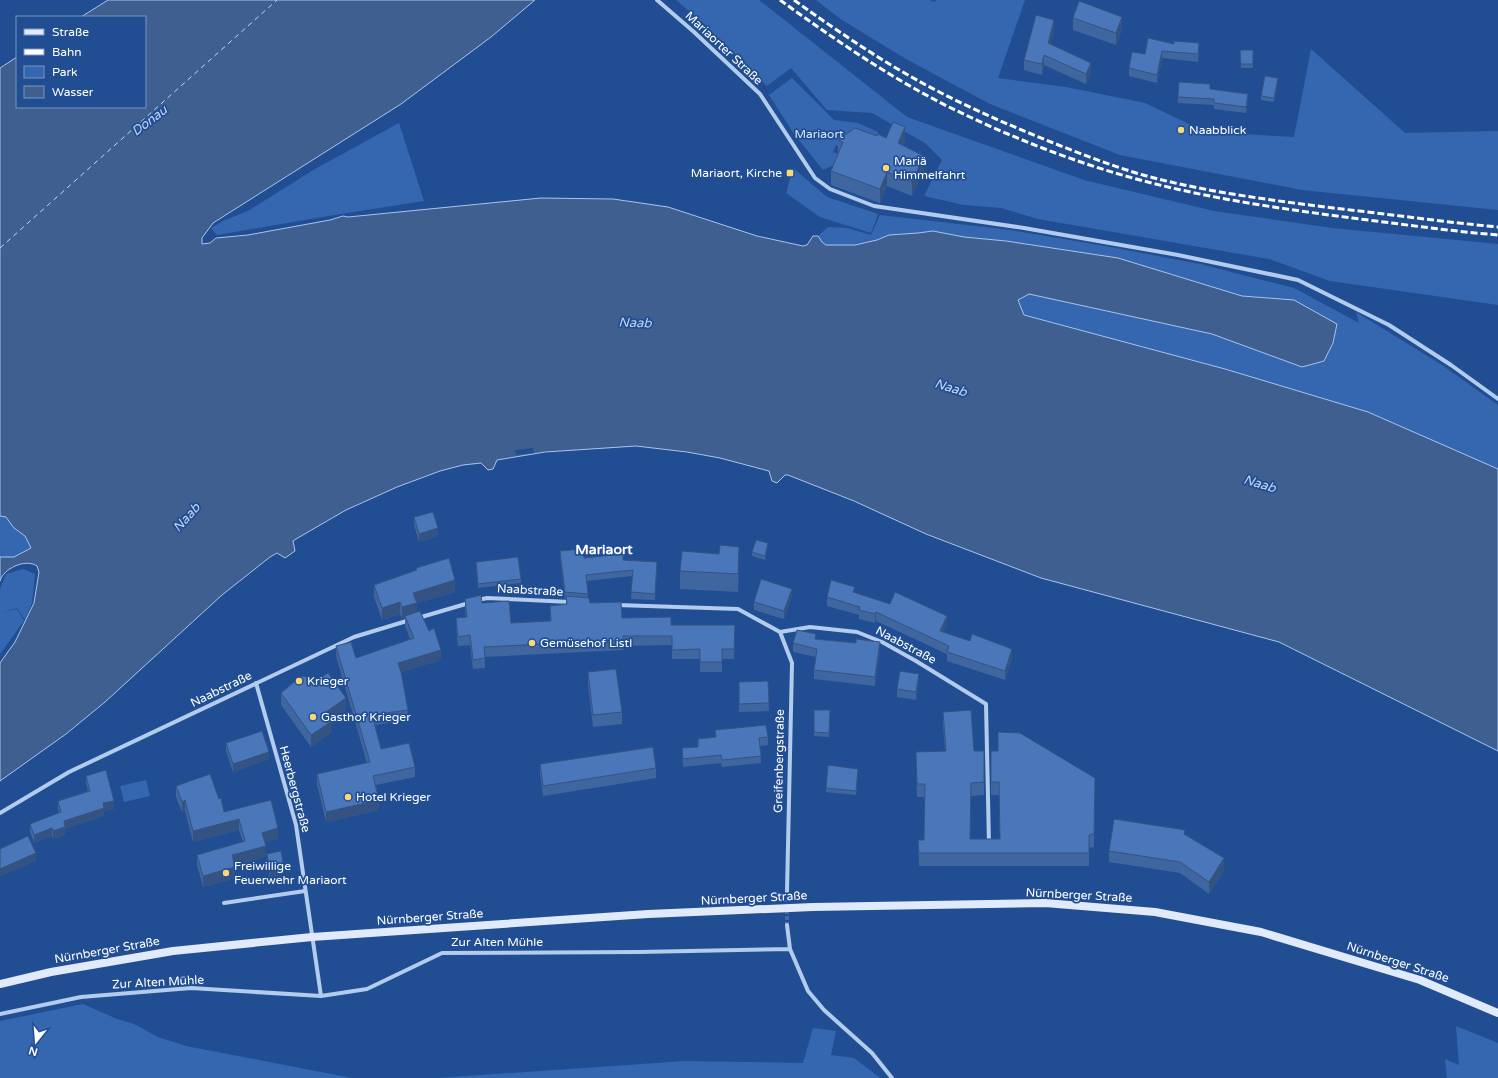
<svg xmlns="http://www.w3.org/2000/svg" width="1498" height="1078" viewBox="0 0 1498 1078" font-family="'Varela Round',sans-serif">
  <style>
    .green { fill: #3567b0 }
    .water { fill: #405f91; stroke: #a7c5ef }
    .pier { fill: #214e93 }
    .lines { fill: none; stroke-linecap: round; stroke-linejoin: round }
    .ferry { stroke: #c0d5f4; stroke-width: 1; stroke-dasharray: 5 4; stroke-linecap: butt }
    .minor-tunnel { stroke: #4269a3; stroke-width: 4; stroke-dasharray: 4 2; stroke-linecap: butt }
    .minor { stroke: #b3cbed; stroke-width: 4 }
    .secondary { stroke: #e0eafa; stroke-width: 8 }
    .rail { stroke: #fff; stroke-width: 3; stroke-dasharray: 7 3; stroke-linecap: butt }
    .wall { fill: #40669f }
    .shaded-wall { fill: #345382 }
    .building { fill: #4a77b9; stroke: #345382 }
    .poi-dot { fill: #fad975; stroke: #214e93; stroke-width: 1.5 }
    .labels { text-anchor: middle; stroke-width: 3.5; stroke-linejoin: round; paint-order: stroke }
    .street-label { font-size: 12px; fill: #fff; stroke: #214e93 }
    .poi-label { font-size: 12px; fill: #fff; stroke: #214e93; text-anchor: start }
    .park-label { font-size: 12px; fill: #d9e6fa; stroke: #214e93 }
    .water-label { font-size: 13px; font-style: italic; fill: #c0d5f4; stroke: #214e93 }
    .quarter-label { font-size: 14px; font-weight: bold; fill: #fff; stroke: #214e93 }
  </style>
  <rect width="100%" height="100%" fill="#214e93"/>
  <path class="green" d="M 676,0 L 759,0 L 907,117 L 1084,180 L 1214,211 L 1332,228 L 1498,244 L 1498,305 L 1330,281 L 1269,259 L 1038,219 L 1001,208 L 964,205 L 924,196 L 942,160 L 925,143 L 872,113 L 827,110 L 791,68 L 767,86 L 703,23 Z
    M 816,0 L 929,0 L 935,2 L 936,0 L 1025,0 L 998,78 L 1066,87 L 1145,103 L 1206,132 L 1294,137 L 1311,49 L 1405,133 L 1498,131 L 1498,210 L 1302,190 L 1120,155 L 990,104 L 906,59 L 842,20 Z
    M 792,78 L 834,120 L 858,123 L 878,132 L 877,150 L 845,149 L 836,145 L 833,152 L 842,155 L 843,161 L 823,170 L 794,134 L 769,95 Z
    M 399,123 L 424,201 L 328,216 L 217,235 L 211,228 L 225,220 L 248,211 L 315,169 Z
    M 793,168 L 827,197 L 878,214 L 871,233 L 820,217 L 786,193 Z
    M 880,215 L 1010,230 L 1099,245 L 1200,264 L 1294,288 L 1359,323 L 1356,312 L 1442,365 L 1498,405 L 1498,469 L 1368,412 L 1225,369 L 1024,315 L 1018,300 L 1029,294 L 1212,334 L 1302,367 L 1294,300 L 1242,296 L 1118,258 L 1006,241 L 964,237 L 933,231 L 918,233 L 889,235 L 877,240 L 855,245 L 826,245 L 822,242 L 818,236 L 828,227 L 847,228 L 871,235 Z
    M 0,516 L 6,517 L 14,528 L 25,536 L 31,548 L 14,557 L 0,557 Z
    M 23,569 L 35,574 L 32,603 L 25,620 L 17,608 L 0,613 L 0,589 L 6,574 Z
    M 17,609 L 24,621 L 0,654 L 0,613 Z
    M 146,780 L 150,796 L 124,802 L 120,786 Z
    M 83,1004 L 117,1019 L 134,1024 L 158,1037 L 186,1046 L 352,1078 L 0,1078 L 0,1021 Z
    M 1456,1026 L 1498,1043 L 1498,1078 L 1447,1078 L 1445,1059 L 1459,1065 Z
    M 813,1028 L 836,1031 L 831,1055 L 854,1058 L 880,1078 L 438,1078 L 685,1061 L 803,1063 Z"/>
  <path class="water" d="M 108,0 L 535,0 L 491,37 L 401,104 L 213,223 L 202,238 L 202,244 L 210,243 L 216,238 L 248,235 L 330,220 L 343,216 L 348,217 L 541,198 L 613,199 L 668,207 L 757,236 L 803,246 L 807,245 L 813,236 L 818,236 L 822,242 L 826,245 L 855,245 L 877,240 L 889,235 L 918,233 L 933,231 L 964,237 L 1006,241 L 1118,258 L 1242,296 L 1294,300 L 1337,324 L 1333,343 L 1324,361 L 1302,367 L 1212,334 L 1029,294 L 1018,300 L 1024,315 L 1225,369 L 1368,412 L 1498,469 L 1498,751 L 1279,642 L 1041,578 L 926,534 L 854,501 L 788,475 L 785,475 L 777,483 L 772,481 L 769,471 L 720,458 L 687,452 L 636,446 L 545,452 L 497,460 L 493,469 L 488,470 L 481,463 L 463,465 L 440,471 L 397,487 L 346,510 L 296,539 L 293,541 L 295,551 L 285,558 L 277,553 L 270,557 L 222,595 L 105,702 L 66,734 L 0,781 L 0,663 L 15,642 L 34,603 L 39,572 L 37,566 C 25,558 3,569 0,581 L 0,557 L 14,557 L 31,548 L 25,536 L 14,528 L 6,517 L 0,516 L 0,68 L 17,57 L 17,107 L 145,107 L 145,17 L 81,17 Z"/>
  <path class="pier" d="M 533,448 L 534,453 L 516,455 L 515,450 Z"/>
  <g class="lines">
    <path class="ferry" d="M 0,248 L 277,0"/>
    <path class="minor-tunnel" d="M 787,892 L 787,925"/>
    <path class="minor" d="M 657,0 L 694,32 L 760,94 L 815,178 L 830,189 L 874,206 L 1024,228 L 1178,255 L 1298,280 L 1389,325 L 1451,365 L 1498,399
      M 478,600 L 487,598 L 570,602
      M 617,605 L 738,609 L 780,632 L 810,627 L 857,632 L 882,642 L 916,661 L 986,704 L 989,844
      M 418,618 L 469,603
      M 780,632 L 792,663 L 787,892
      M 256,683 L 296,825 L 321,996
      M 0,813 L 69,772 L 354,637 L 410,620
      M 224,903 L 305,891
      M 787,925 L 790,949 L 808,991 L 824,1010 L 872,1053 L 892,1078
      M 0,1014 L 81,997 L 191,988 L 321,996 L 367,989 L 442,953 L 639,952 L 790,949"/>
    <path class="secondary" d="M 0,984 L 51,972 L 173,951 L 312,937 L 648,914 L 813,907 L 1045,903 L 1155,912 L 1261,932 L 1420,980 L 1498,1013"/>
    <path class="rail" d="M 780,0 C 834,39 889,77 949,107 C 1010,137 1078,164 1144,181 C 1212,199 1283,209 1352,218 C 1401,224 1449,231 1498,235
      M 794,0 C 826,23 858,45 891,65 C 942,96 996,120 1051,142 C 1081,154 1112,166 1143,175 C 1205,192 1270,200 1333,208 C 1388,214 1443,222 1498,227"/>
  </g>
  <path class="wall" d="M 1073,18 L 1122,29 L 1116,45 L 1073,30 Z
    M 1054,30 L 1050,44 L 1091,73 L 1086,84 L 1044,65 L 1042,75 L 1024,70 L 1024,60 Z
    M 1174,44 L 1199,51 L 1198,62 L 1162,58 L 1157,83 L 1129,76 L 1129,68 L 1145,54 Z
    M 1240,50 L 1253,50 L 1253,68 L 1241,68 Z
    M 1278,82 L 1274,102 L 1261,100 L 1261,96 Z
    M 1210,89 L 1248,100 L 1246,113 L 1214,109 L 1214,105 L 1178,103 L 1178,97 Z
    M 877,136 L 905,141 L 903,146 L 924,169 L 912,196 L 887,186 L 880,203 L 831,185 L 831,171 L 838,154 L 838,140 Z
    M 414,517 L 438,536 L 419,542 L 414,525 Z
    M 768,547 L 765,560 L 752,556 L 752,552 Z
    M 560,551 L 584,558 L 623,560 L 657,568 L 655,600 L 631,599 L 632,576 L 587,581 L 588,598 L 590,603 L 622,618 L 735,635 L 734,659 L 722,659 L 722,672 L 700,672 L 700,659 L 672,659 L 672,645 L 623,646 L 623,650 L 485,657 L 485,668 L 473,669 L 470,645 L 458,646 L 456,628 L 456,618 L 466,617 L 465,608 L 465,599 L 482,603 L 511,623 L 550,621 L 550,606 L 566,604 L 566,599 L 565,599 L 560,557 Z
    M 476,562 L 521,579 L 521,583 L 478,588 Z
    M 739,564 L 738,592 L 680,589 L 680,571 Z
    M 416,568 L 455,592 L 417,603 L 417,612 L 441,660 L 401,672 L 408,710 L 408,720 L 375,725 L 381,749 L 415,767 L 415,777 L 376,785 L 379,810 L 326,822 L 317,784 L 317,774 L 367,763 L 336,656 L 336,646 L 356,658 L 410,639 L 405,626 L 405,618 L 402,619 L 400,614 L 382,620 L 374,597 L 374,585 L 416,570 Z
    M 855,593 L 947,625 L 943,632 L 1012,658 L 1005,680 L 947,661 L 947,654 L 876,621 L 875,623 L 859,619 L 859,615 L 827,606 L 827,597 Z
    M 792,596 L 784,619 L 754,610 L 754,602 Z
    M 816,639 L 856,643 L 880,652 L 875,686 L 814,679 L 814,670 L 816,657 L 793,652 L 793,643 Z
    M 588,672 L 622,712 L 622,724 L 593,727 L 588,684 Z
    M 768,681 L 769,711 L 739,712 L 739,682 Z
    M 919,682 L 916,700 L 897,697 L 897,689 Z
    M 281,693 L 346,710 L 331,720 L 332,732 L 311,747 L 281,705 Z
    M 814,710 L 830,710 L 829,737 L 814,736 Z
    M 943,712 L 974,751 L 984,751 L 984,795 L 971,796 L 970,839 L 1000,839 L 999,795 L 991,795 L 991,764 L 1095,778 L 1094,847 L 1089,848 L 1089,866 L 919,866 L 918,840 L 924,840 L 925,797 L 917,797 L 916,752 L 945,751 L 943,725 Z
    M 715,730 L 768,737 L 768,745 L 760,746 L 761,763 L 722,767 L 721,763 L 683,767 L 682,748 L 698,747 L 698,739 L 715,737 Z
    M 226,743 L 269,759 L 233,772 L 226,751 Z
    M 540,764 L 656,768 L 656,778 L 543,796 L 540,774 Z
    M 858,773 L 856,795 L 826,792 L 826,788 Z
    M 86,776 L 114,809 L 104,811 L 104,816 L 65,829 L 65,835 L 53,839 L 52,836 L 34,843 L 30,832 L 30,824 L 59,813 L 58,809 L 58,801 L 88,791 L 86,783 Z
    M 176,786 L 219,799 L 224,812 L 278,839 L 264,842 L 266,857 L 235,865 L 235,878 L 203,887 L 197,865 L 197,855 L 243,842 L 239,830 L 193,842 L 185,811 L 182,812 L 176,797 Z
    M 1185,835 L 1224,870 L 1209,894 L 1180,873 L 1109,862 L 1109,851 Z
    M 267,854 L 284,874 L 270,878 L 267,862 Z"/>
  <path class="shaded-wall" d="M 1122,17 L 1122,29 L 1116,45 L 1116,33 Z
    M 1054,20 L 1054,30 L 1048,53 L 1048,43 Z
    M 1162,51 L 1162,58 L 1157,83 L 1157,75 Z
    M 1044,55 L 1044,65 L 1042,75 L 1042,64 Z
    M 1091,63 L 1091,73 L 1086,84 L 1086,74 Z
    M 1278,78 L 1278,82 L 1274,102 L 1274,98 Z
    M 1248,94 L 1248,100 L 1246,113 L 1246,107 Z
    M 905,127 L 905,141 L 898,157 L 898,143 Z
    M 924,156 L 924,169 L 912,196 L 912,182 Z
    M 887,172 L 887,186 L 880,203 L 880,189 Z
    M 438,528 L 438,536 L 419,542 L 419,534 Z
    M 768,543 L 768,547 L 765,560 L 765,556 Z
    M 739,547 L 739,564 L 738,592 L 738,574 Z
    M 455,580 L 455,592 L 417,603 L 417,615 L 405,616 L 405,618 L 402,619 L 402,607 L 413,593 Z
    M 792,589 L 792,596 L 784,619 L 784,611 Z
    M 400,602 L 400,614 L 382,620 L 382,608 Z
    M 876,612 L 876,621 L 875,623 L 875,614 Z
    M 947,616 L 947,625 L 940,640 L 940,631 Z
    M 735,625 L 735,635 L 734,659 L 734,649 Z
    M 880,642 L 880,652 L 875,686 L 875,677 Z
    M 1012,649 L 1012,658 L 1005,680 L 1005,671 Z
    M 441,650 L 441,660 L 398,673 L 398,663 Z
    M 919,674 L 919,682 L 916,700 L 916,692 Z
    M 346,698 L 346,710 L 326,724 L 326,712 Z
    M 332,721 L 332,732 L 311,747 L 311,735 Z
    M 269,752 L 269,759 L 233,772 L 233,764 Z
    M 185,800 L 185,811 L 182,812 L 182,802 Z
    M 379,800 L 379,810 L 326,822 L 326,812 Z
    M 114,801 L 114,809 L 104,811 L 104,816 L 65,829 L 65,835 L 53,839 L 53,831 L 64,821 L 103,803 Z
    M 239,819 L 239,830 L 193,842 L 193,831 Z
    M 52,828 L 52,836 L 34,843 L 34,835 Z
    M 278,828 L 278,839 L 262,843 L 262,833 Z
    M 266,846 L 266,857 L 232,865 L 232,855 Z
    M 36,853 L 36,861 L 0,877 L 0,869 Z
    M 1224,858 L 1224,870 L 1209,894 L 1209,882 Z
    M 235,867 L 235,878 L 203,887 L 203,876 Z
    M 284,867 L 284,874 L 270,878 L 270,870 Z"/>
  <path class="building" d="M 1079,1 L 1122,17 L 1116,33 L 1073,18 Z
    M 1036,15 L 1054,20 L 1048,43 L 1091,63 L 1086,74 L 1044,55 L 1042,64 L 1024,60 Z
    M 1148,38 L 1174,44 L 1174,41 L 1199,43 L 1198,54 L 1162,51 L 1157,75 L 1129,68 L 1132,52 L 1145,54 Z
    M 1240,50 L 1253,50 L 1253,64 L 1241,64 Z
    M 1265,76 L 1278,78 L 1274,98 L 1261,96 Z
    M 1179,82 L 1210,84 L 1210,89 L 1248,94 L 1246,107 L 1214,103 L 1214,99 L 1178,97 Z
    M 893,122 L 905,127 L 898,143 L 924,156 L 912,182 L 887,172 L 880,189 L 831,171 L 843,142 L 838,140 L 855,128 L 877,136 L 878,134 L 886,138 Z
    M 433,512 L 438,528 L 419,534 L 414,517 Z
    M 756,540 L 768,543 L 765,556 L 752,552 Z
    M 720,545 L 739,547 L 738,574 L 680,571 L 682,551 L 719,554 Z
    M 583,549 L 584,558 L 623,554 L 623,560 L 657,562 L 655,594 L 631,592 L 633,570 L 586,575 L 588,594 L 565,592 L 560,551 Z
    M 518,557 L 521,579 L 478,584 L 476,562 Z
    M 449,558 L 455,580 L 413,593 L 417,603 L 402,607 L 400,602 L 382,608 L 374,585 L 417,570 L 416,568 Z
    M 761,579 L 792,589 L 784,611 L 754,602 Z
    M 831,580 L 855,587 L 853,592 L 890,604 L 895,592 L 947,616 L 940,631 L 970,641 L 972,634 L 1012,649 L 1005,671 L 947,652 L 949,646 L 876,612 L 875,614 L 859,610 L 860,607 L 827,597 Z
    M 481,595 L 482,603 L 509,601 L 511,623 L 551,621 L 550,606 L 567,604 L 566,596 L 589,598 L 590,603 L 621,602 L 622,618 L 671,617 L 671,625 L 735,625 L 734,649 L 722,649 L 722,662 L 700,662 L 700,649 L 672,650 L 672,636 L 623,636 L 623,640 L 484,647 L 485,658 L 473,660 L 470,635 L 458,637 L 456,618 L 467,617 L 465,599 Z
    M 420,611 L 429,631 L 434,628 L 441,650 L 398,663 L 401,672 L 408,710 L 372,715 L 381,749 L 409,743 L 415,767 L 373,776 L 379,800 L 326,812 L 317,774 L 370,762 L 336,646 L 351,642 L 356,658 L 414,638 L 405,616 Z
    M 797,630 L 816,634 L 815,639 L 856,643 L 856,639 L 880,642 L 875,677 L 814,670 L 817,649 L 793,643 Z
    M 616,669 L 622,712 L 593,715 L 588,672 Z
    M 900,671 L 919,674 L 916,692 L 897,689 Z
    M 328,673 L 346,698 L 326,712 L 332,721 L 311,735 L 281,693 L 301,676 L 320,678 Z
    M 768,681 L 769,703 L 739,704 L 739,682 Z
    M 814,710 L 830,710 L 829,733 L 814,732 Z
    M 971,710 L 974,751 L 984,751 L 984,782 L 971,783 L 970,839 L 1000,839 L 999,782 L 991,782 L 991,751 L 998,751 L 998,732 L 1020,733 L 1095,778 L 1094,834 L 1089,835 L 1089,853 L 919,853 L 918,840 L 924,840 L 925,784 L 917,784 L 916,752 L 946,751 L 943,712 Z
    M 766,725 L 768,737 L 759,738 L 761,756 L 722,760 L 721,755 L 683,759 L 682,748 L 698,747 L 698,739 L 716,737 L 715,730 Z
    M 262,731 L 269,752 L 233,764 L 226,743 Z
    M 653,747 L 656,768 L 543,786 L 540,764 Z
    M 828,765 L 858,769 L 856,791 L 826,788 Z
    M 106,770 L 114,801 L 103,803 L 104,808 L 64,821 L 65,827 L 53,831 L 52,828 L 34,835 L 30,824 L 61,812 L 58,801 L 90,791 L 86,776 Z
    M 210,774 L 219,799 L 221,798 L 224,812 L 271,800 L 278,828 L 262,833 L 266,846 L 232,855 L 235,867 L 203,876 L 197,855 L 245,841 L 239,819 L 193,831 L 185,800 L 182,802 L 176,786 Z
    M 1114,819 L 1185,830 L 1184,834 L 1224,858 L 1209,882 L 1180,862 L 1109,851 Z
    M 28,836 L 36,853 L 0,869 L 0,849 Z
    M 281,851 L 284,867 L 270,870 L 267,854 Z"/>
  <g class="poi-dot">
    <circle cx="1181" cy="130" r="4"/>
    <circle cx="886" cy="168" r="4"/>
    <rect x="786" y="169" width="8" height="8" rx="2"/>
    <circle cx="532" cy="643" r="4"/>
    <circle cx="299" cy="681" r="4"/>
    <circle cx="313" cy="717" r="4"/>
    <circle cx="348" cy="797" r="4"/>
    <circle cx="226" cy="873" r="4"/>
  </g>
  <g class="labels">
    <g class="street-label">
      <text transform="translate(724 48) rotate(43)" y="4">Mariaorter Straße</text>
      <text transform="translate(530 590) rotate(3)" y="4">Naabstraße</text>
      <text transform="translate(906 645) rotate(28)" y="4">Naabstraße</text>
      <text transform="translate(221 689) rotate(-26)" y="4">Naabstraße</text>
      <text transform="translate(779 761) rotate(-89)" y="4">Greifenbergstraße</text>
      <text transform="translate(295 789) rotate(75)" y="4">Heerbergstraße</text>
      <text transform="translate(1079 895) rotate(3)" y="4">Nürnberger Straße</text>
      <text transform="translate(754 898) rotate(-3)" y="4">Nürnberger Straße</text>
      <text transform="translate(430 917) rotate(-4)" y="4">Nürnberger Straße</text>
      <text x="497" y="946">Zur Alten Mühle</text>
      <text transform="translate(107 950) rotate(-10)" y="4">Nürnberger Straße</text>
      <text transform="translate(1398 962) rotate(18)" y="4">Nürnberger Straße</text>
      <text transform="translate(158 982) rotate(-3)" y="4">Zur Alten Mühle</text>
    </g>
    <g class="poi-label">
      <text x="1189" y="134">Naabblick</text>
      <text x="894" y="165">Mariä<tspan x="894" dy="14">Himmelfahrt</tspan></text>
      <text x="782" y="177" text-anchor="end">Mariaort, Kirche</text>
      <text x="540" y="647">Gemüsehof Listl</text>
      <text x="307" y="685">Krieger</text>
      <text x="321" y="721">Gasthof Krieger</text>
      <text x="356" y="801">Hotel Krieger</text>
      <text x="234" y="870">Freiwillige<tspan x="234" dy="14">Feuerwehr Mariaort</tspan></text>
    </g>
    <g class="park-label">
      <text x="819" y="138">Mariaort</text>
    </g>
    <g class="water-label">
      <text transform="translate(149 120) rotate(-37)" y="5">Donau</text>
      <text transform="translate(635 322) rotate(2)" y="5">Naab</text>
      <text transform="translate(951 387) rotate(17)" y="5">Naab</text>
      <text transform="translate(1260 483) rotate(17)" y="5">Naab</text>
      <text transform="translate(186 517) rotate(-48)" y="5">Naab</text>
    </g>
    <g class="quarter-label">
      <text x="604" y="554">Mariaort</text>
    </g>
  </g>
  <rect x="16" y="16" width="130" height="92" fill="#214e93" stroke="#7a95be"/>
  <rect x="24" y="29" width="20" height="6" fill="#e0eafa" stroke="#7a95be"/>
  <text x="52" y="36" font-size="12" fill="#ffffff">Straße</text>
  <rect x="24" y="49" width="20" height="6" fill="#ffffff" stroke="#7a95be"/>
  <text x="52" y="56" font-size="12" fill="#ffffff">Bahn</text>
  <rect x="24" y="66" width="20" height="12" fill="#3567b0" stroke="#7a95be"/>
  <text x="52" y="76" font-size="12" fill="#ffffff">Park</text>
  <rect x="24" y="86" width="20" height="12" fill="#405f91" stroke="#7a95be"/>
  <text x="52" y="96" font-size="12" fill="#ffffff">Wasser</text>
  <g transform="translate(36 1042) rotate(197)" stroke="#214e93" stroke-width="3" paint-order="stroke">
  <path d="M0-3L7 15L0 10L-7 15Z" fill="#ffffff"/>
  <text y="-6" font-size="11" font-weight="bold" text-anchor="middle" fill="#ffffff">N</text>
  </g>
</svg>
